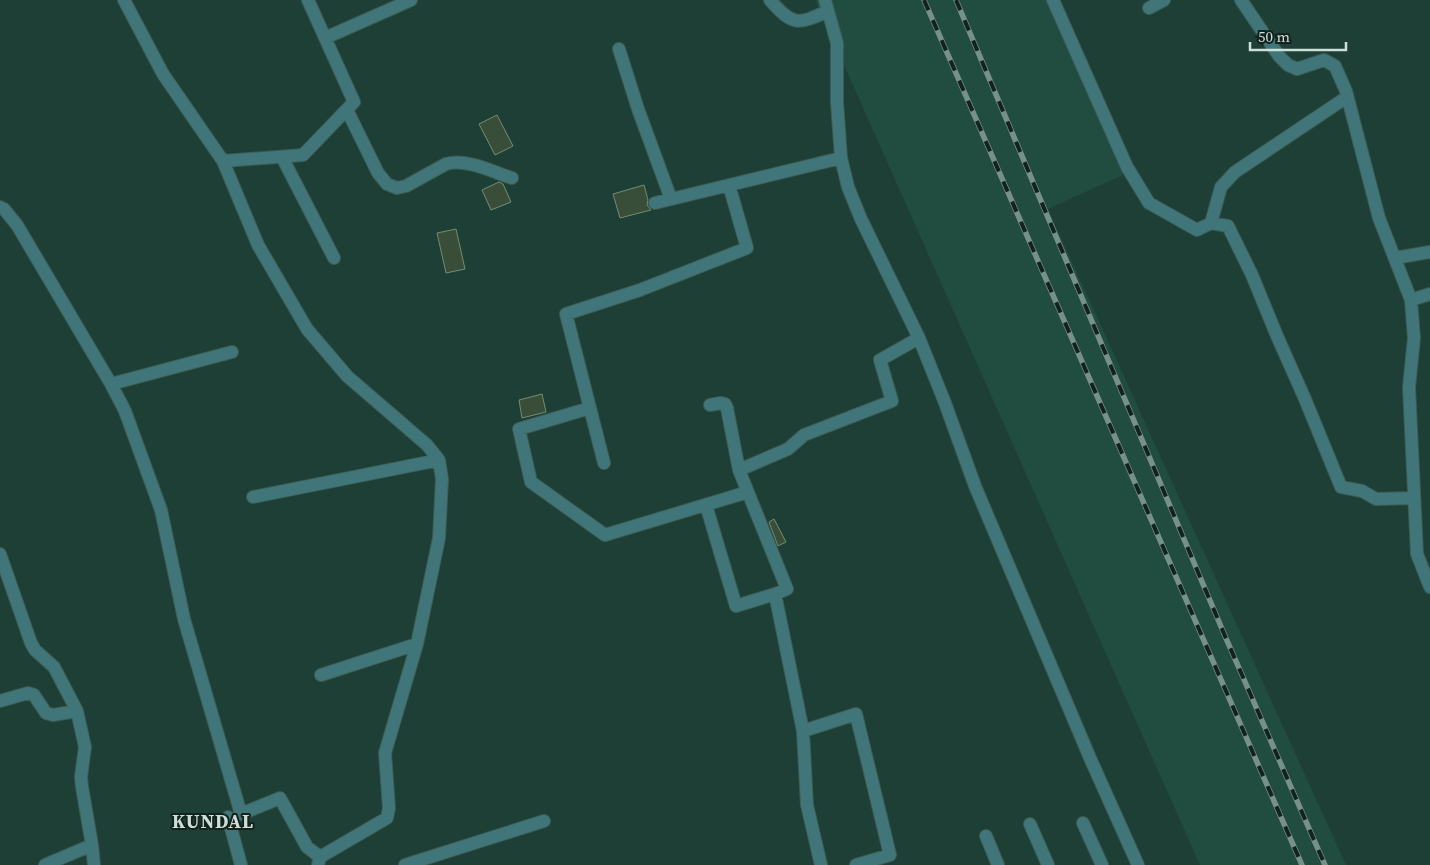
<svg xmlns="http://www.w3.org/2000/svg" width="1430" height="865" viewBox="0 0 1430 865" font-family="'Source Serif 4',serif">
  <style>
    .built { fill: #214c40 }
    .building { fill: #394e39; stroke: #758c74 }
    .lines { fill: none; stroke-linecap: round; stroke-linejoin: round }
    .minor-casing { stroke: #3c5c52; stroke-width: 14 }
    .minor { stroke: #40767a; stroke-width: 12 }
    .rail-casing { stroke: #779188; stroke-width: 5.5 }
    .rail { stroke: #14221d; stroke-width: 4; stroke-dasharray: 11; stroke-linecap: butt }
    .labels { text-anchor: middle; stroke-width: 4; stroke-linejoin: round; paint-order: stroke }
    .district-label { font-size: 19px; font-weight: bold; letter-spacing: 1px; fill: #ccdfd8; stroke: #14221d }
  </style>
  <rect width="100%" height="100%" fill="#1d3f35"/>
  <path class="built" d="M 815,0 L 1046,0 L 1123,175 L 1048,209 L 1346,865 L 1200,865 Z"/>
  <path class="building" d="M 497,115 L 513,146 L 495,155 L 479,124 Z
    M 499,182 L 503,184 L 511,202 L 491,210 L 482,190 Z
    M 644,185 L 648,200 L 647,205 L 651,210 L 620,218 L 613,194 Z
    M 456,229 L 465,269 L 446,273 L 437,233 Z
    M 542,394 L 546,412 L 522,418 L 519,400 Z
    M 774,519 L 786,542 L 778,546 L 769,522 Z"/>
  <g class="lines">
    <defs>
      <path id="minor" d="M 124,0 L 163,74 L 223,161 L 258,245 L 307,329 L 347,376 L 427,445 L 439,460 L 442,479 L 439,538 L 417,644 L 385,753 L 389,808 L 387,818 L 320,857 L 318,865
        M 770,0 C 793,26 797,25 828,11
        M 825,0 L 837,43 L 837,102 L 841,158 L 848,187 L 861,219 L 919,338 L 945,403 L 975,486 L 1090,758 L 1138,865
        M 1053,0 L 1127,167 L 1149,203 L 1197,230 L 1211,223 L 1228,226 L 1252,275 L 1277,336 L 1305,399 L 1341,487 L 1362,491 L 1376,499 L 1414,498
        M 1241,0 L 1279,56 L 1288,65 L 1297,69 L 1324,60 L 1335,66 L 1346,91 L 1379,218 L 1411,300 L 1414,338 L 1409,387 L 1417,554 L 1430,587
        M 1149,8 L 1164,0
        M 325,38 L 411,0
        M 619,49 L 638,109 L 671,199
        M 347,110 L 378,173 L 387,184 L 397,188 L 406,186 L 446,164 C 466,158 493,172 512,178
        M 282,157 L 334,258
        M 223,161 L 303,155 L 354,102 L 308,0
        M 655,203 L 841,158
        M 0,207 L 4,209 L 17,225 L 111,384 L 125,411 L 161,510 L 184,619 L 241,814 L 280,798 L 307,847 L 320,857
        M 1211,223 L 1221,187 L 1235,172 L 1347,97
        M 1395,258 L 1430,252
        M 1411,300 L 1430,294
        M 111,384 L 232,352
        M 710,405 L 721,403 L 725,404 L 727,408 L 739,470
        M 590,408 L 519,429 L 531,482 L 605,535 L 748,492
        M 604,463 L 566,314 L 640,290 L 747,248 L 729,185
        M 253,497 L 439,460
        M 706,505 L 736,606 L 775,594
        M 0,554 L 31,643 L 35,650 L 54,667 L 77,711
        M 321,675 L 417,644
        M 0,701 L 28,693 L 34,695 L 46,713 L 53,715 L 77,711 L 85,747 L 81,777 L 82,787 L 92,845
        M 803,731 L 807,805 L 821,865
        M 228,817 L 241,865
        M 1083,823 L 1102,865
        M 1030,824 L 1048,865
        M 986,836 L 998,865
        M 45,865 L 92,845 L 94,865
        M 405,865 L 544,821
        M 856,865 L 890,855 L 856,714 L 803,731 L 775,594 L 787,589 L 739,470 L 788,449 L 804,435 L 892,401 L 880,360 L 919,338"/>
    </defs>
    <use href="#minor" class="minor-casing"/>
    <use href="#minor" class="minor"/>
    <defs>
      <path id="rail" d="M 924,0 L 1302,865
        M 956,0 L 1225,636 L 1325,865"/>
    </defs>
    <use href="#rail" class="rail-casing"/>
    <use href="#rail" class="rail"/>
  </g>
  <g class="labels">
    <g class="district-label">
      <text x="213" y="828">KUNDAL</text>
    </g>
  </g>
  <path d="M1250 42v8h96v-8" fill="none" stroke="#ccdfd8" stroke-width="2.5"/>
  <text x="1258" y="42" font-size="15" fill="#ccdfd8" stroke="#14221d" stroke-width="4" paint-order="stroke">50 m</text>
</svg>
